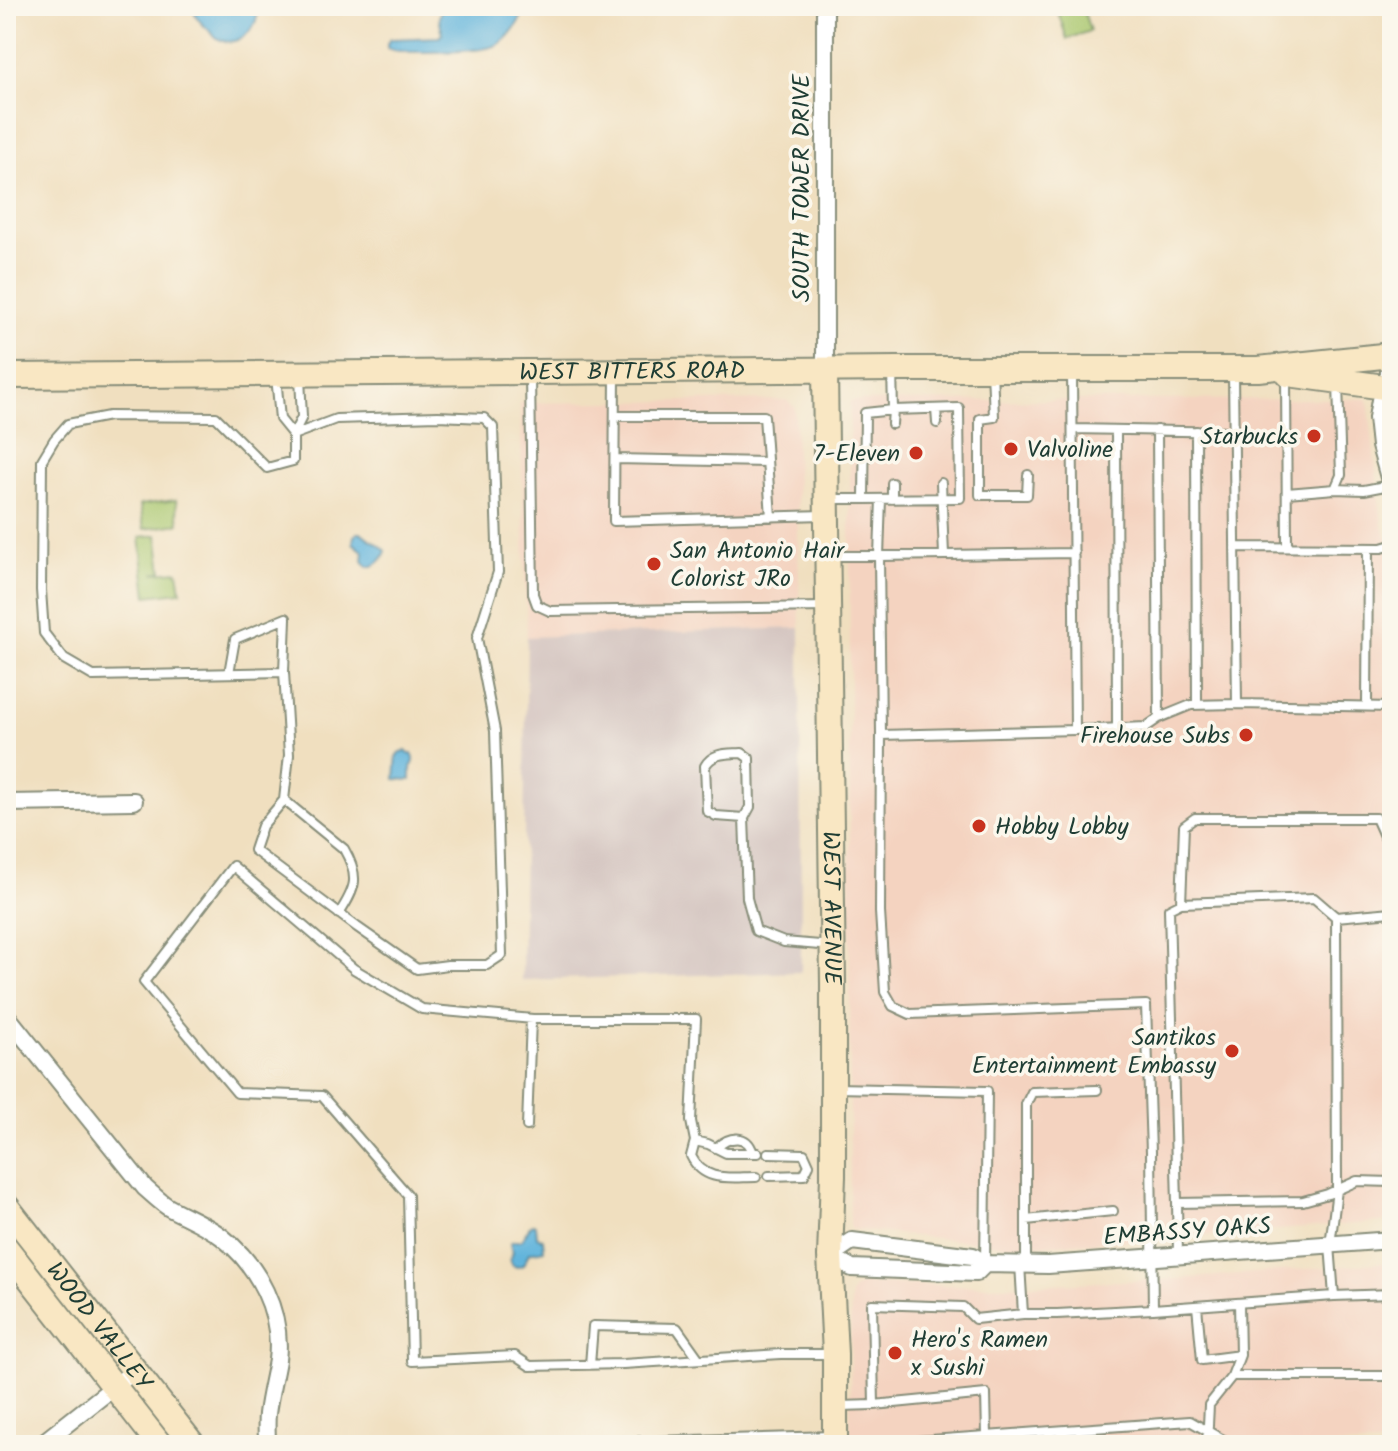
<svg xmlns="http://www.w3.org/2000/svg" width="1398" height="1451" viewBox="0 0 1398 1451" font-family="Kalam,sans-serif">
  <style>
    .built { fill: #f4d3c0 }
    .industrial { fill: #d0c0bc }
    .green { fill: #aac76f; stroke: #648252; stroke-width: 2 }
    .water { fill: #61b4dc; stroke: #407888; stroke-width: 2 }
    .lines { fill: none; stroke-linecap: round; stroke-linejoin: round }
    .lane-casing { stroke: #888e7a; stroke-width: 12 }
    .street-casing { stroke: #888e7a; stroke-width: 20 }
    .secondary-casing { stroke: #888e7a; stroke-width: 28 }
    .lane { stroke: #fff; stroke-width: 8 }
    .street { stroke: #fff; stroke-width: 16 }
    .secondary { stroke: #f9e7c3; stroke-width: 24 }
    .poi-dot { fill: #c8321e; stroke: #fbf7ec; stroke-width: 3 }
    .labels { text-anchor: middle; stroke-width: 7; stroke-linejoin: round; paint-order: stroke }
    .street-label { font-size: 24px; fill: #1f3d34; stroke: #fbf7ec }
    .poi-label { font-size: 24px; fill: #1f3d34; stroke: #fbf7ec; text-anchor: end }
  </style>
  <rect width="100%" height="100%" fill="#fbf7ec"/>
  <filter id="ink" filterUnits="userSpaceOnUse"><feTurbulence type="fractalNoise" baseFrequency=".0125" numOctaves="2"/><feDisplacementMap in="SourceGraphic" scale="16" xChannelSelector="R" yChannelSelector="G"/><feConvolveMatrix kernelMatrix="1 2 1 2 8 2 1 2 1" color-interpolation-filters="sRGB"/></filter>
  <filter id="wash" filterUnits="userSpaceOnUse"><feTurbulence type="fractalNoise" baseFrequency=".006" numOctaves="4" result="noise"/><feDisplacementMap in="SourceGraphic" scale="32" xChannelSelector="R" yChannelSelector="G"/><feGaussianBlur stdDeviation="1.8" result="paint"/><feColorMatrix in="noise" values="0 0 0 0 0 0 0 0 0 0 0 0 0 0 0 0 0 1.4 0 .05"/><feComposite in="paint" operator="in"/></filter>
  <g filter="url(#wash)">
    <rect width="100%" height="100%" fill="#f0dfbf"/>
    <path class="built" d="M 1368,399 L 1382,526 L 1392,548 L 1392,1221 L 1162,1239 L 1014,1246 L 850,1229 L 850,401 Z
      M 786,400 L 795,407 L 800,628 L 527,637 L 520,403 Z
      M 1392,1262 L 1392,1445 L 850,1445 L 851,1293 L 860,1284 L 1006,1286 L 1178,1279 Z"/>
    <path class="industrial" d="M 800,628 L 801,972 L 522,980 L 527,637 Z"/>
    <path class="green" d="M 1056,6 L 1082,6 L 1090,31 L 1067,39 Z
      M 176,500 L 179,524 L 144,529 L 140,505 Z
      M 157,535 L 162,571 L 154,573 L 178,571 L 181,592 L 147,596 L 140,537 Z"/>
    <path class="water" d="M 192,6 L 258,6 C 260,25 242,47 221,40 C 214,38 216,36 211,32 C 201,23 196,19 192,6 Z
      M 442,6 L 528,6 C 520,19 511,38 497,45 C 483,52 399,55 387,48 L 387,43 L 391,39 L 440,37 L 443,34 L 439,18 Z
      M 358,533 L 362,533 C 370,541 378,542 386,551 C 383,559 377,566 368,567 L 363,561 L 364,552 L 353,543 L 354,536 Z
      M 406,751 L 409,754 L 412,754 C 415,759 415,762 411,767 L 411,780 L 395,779 L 397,755 L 400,752 Z
      M 532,1224 L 536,1225 L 537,1237 L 543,1239 L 544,1250 L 529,1253 L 523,1265 L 518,1267 L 513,1266 L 510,1260 L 513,1252 L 510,1243 L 514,1241 L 520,1241 C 526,1236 526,1230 532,1224 Z"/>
  </g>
  <g filter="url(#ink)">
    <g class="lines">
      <defs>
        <path id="lane" d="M 992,370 L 994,417 L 980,419 L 980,495 L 1027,495 L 1028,475
          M 615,373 L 614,521 L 824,515
          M 1233,374 L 1237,704
          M 530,375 L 533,594 L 537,605 L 550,611 L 827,607
          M 1286,375 L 1287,547
          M 276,376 L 280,419 L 293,435
          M 936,409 L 937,423
          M 615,416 L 764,416 L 771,517
          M 892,424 L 893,410 L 959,408 L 960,498 L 864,499 L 865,413 L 893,410 L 892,370
          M 1073,429 L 1235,432
          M 1116,430 L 1117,728
          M 1157,430 L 1159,718
          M 1196,431 L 1197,705
          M 293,435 L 336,419 L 438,416 L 484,418 L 493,427 L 498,572 L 477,638 L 495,731 L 502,955 L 487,965 L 448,965 L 417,969 L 357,927 L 254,850 L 262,826 L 284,800 L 289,755 L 284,672 L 93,676 L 64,659 L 44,633 L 41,590 L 42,460 L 54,440 L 68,424 L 109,416 L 216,417 L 267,468 L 293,461 L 293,435 L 302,417 L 300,378
          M 615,459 L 767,462
          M 941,483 L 944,555
          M 1335,489 L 1364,490 L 1390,485
          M 1287,493 L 1335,489 L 1341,475 L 1338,384
          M 829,499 L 864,499
          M 881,499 L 879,556 L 1074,553
          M 892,499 L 892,483
          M 1236,547 L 1382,548 L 1392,545
          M 832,556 L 879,556 L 881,735 L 1075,730 L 1072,372
          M 229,673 L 235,639 L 286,618 L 284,672
          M 1367,706 L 1368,548
          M 1075,730 L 1146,727 L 1159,718 L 1191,705 L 1237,704 L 1392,707
          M 881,735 L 880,912 L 885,992 L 893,1006 L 910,1014 L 1146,1005 L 1151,1152 L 1153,1309 L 1334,1296
          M 284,800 L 344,849 C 360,877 356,888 339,914
          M 744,818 L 716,816 L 707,811 L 705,766 C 713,752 727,754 742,753 L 749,758 L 750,807 L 744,818 L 747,898 L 756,931 L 784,942 L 832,946
          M 1392,854 L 1376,818 L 1195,818 L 1184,826 L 1181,903 L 1314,898 L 1336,917 L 1337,1190 L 1330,1245 L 1334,1296 L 1392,1294
          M 1336,917 L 1392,912
          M 834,1088 L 987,1091 L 985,1264
          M 527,1126 L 531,1019
          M 695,1141 L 708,1144 L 726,1153 L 758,1153
          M 716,1148 C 729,1136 747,1133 753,1153
          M 768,1153 L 804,1154 L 809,1165
          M 769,1176 L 804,1175 L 809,1165
          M 756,1177 C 730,1177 704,1183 691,1156 L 695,1141 L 691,1121 L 696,1019 L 533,1019 L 422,1009 L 354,969 L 233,866 L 144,982 L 237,1093 L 322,1096 L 408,1195 L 412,1361 L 515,1356 L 530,1366 L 623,1364 L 781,1354 L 834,1354
          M 1177,1203 L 1169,909 L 1181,903
          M 1026,1220 L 1113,1211
          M 1178,1255 L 1177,1203 L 1303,1201 L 1328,1194 L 1357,1181 L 1392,1182
          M 1026,1264 L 1026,1104 L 1032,1092 L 1097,1090
          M 1197,1306 L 1202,1360 L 1240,1355 L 1239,1303
          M 1023,1314 L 1057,1314 L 1153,1309
          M 1240,1355 L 1232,1376 L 1392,1376
          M 590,1365 L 593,1326 L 677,1328 L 699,1359
          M 874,1405 L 986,1394 L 987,1436
          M 840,1406 L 874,1405 L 872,1304 L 963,1307 L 975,1319 L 1023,1314 L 1020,1264
          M 875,1444 L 1190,1421 L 1232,1445
          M 511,1445 L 833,1436
          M 1207,1445 L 1209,1405 L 1232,1376"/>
        <path id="street" d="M 1389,355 L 1389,388 L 1380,400 L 1377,418 L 1380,446 L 1392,488
          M 825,370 L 825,6
          M 6,803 L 134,801
          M 6,1015 L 145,1188 C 152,1194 160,1202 168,1207 C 186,1217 205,1224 222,1237 C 258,1265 283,1313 277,1360 C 274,1378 269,1396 267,1414 C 266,1424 267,1435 267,1445
          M 985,1264 L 976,1273 L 852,1268 L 830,1256 L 852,1241 L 973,1256 L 985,1264 L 1048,1265 L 1392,1240
          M 40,1445 L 134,1371"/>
        <g id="secondary">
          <path id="s1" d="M 825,370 L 833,984 L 833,1176 L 830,1256 L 835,1354 L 835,1445"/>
          <path d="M 1288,374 L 1392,388"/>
          <path id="s2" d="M 6,376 L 898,369 L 1258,369 L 1392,355"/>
          <path id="s3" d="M 6,1206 L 193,1445"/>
          <path d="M 6,1248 L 160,1445"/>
        </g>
      </defs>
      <use href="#lane" class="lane-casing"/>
      <use href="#street" class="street-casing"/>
      <use href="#secondary" class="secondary-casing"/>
      <use href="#lane" class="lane"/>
      <use href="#street" class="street"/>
      <use href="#secondary" class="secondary"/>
    </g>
  </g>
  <g class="poi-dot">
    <circle cx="1314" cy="436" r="8"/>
    <circle cx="1011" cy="449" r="8"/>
    <circle cx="916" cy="453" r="8"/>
    <circle cx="654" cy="564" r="8"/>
    <circle cx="1246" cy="735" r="8"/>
    <circle cx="979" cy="826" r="8"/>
    <circle cx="1232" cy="1051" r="8"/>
    <circle cx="895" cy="1353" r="8"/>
  </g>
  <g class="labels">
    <g class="street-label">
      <text transform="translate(801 188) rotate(-90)" y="8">SOUTH TOWER DRIVE</text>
      <text dy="8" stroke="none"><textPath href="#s2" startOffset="626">WEST BITTERS ROAD</textPath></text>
      <text dy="8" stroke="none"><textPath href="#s1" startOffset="538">WEST AVENUE</textPath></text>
      <text transform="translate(1187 1231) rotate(-4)" y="8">EMBASSY OAKS</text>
      <text dy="8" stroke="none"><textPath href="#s3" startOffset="152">WOOD VALLEY</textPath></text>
    </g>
    <g class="poi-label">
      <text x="1298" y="444">Starbucks</text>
      <text x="1027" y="457" text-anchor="start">Valvoline</text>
      <text x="900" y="461">7-Eleven</text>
      <text x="670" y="558" text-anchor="start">San Antonio Hair<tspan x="670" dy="28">Colorist JRo</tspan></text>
      <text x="1230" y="743">Firehouse Subs</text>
      <text x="995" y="834" text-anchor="start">Hobby Lobby</text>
      <text x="1216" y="1045">Santikos<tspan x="1216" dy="28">Entertainment Embassy</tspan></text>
      <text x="911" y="1347" text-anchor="start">Hero's Ramen<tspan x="911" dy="28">x Sushi</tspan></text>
    </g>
  </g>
  <rect width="1398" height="1451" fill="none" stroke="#fbf7ec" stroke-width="32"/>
</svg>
